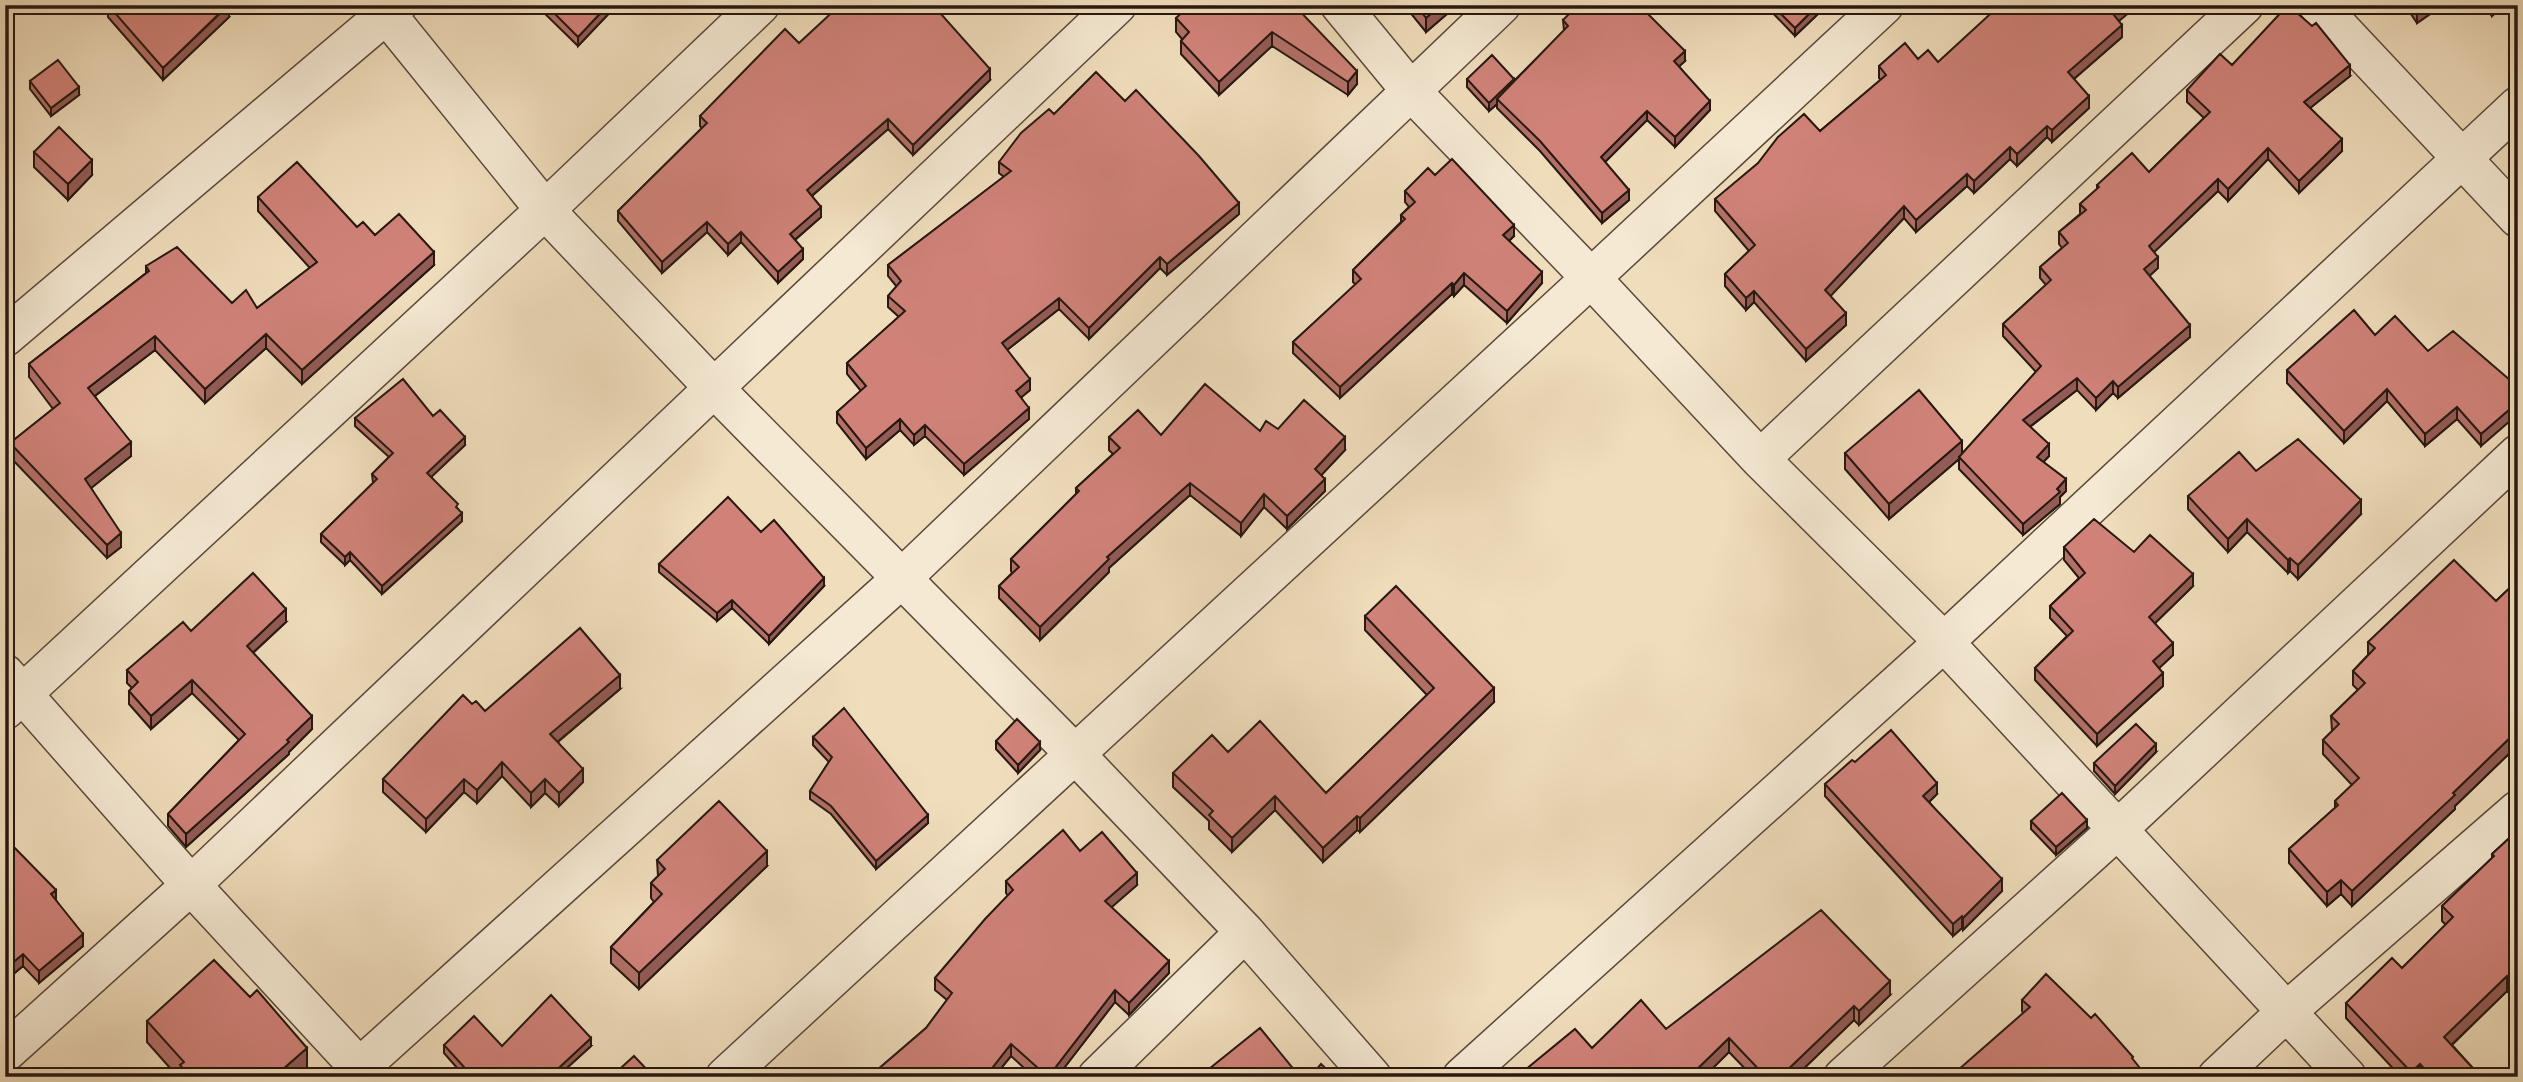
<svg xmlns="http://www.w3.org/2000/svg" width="2523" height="1082" viewBox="0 0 2523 1082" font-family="'Sorts Mill Goudy',serif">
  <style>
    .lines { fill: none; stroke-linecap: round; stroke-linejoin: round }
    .street-casing { stroke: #59493b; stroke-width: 41 }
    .street { stroke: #f5e9d3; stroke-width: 38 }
    .wall { fill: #b37068; stroke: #271810; stroke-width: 2 }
    .shaded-wall { fill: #925b55; stroke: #271810; stroke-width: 2 }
    .building { fill: #d08279; stroke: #271810; stroke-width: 2 }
  </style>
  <rect width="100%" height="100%" fill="#f0ddbc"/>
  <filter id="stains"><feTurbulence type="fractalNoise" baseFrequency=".00286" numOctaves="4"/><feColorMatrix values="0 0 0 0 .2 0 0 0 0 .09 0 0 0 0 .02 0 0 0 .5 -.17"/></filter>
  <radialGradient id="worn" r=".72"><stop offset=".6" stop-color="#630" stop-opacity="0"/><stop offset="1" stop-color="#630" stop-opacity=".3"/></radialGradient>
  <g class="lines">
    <defs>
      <path id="street" d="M 379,5 L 545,210 L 714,388 L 1075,754 L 1245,932 L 1372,1077
        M 1340,5 L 1411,91 L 1591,278 L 1760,459 L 1944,642 L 2347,1077
        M 2318,5 L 2518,218
        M 5,337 L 397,5
        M 1760,459 L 2244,5
        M 5,674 L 191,885 L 368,1077
        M 5,710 L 545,210 L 760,5
        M 5,1053 L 191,885 L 1117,5
        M 349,1077 L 902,578 L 1501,5
        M 725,1077 L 1591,278 L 1884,5
        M 1097,1077 L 1245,932
        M 1462,1077 L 1944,642 L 2518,106
        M 1843,1077 L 2117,830 L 2518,454
        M 2217,1077 L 2286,1012 L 2518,810"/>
    </defs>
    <use href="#street" class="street-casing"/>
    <use href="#street" class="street"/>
  </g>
  <path class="wall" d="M 108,5 L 229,17 L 163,80 L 108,17 Z
    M 536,5 L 617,5 L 578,46 Z
    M 1294,5 L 1357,84 L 1348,95 L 1272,46 L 1219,95 L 1181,54 L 1181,41 L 1182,39 L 1176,32 L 1176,18 Z
    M 1404,5 L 1455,5 L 1455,7 L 1426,32 Z
    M 1765,5 L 1821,5 L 1821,11 L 1795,36 Z
    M 2405,5 L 2443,5 L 2417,23 Z
    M 2482,5 L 2504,5 L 2492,16 Z
    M 1563,20 L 1685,61 L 1679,66 L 1710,110 L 1675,147 L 1647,120 L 1605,162 L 1629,200 L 1602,223 L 1540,151 L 1497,108 L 1497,104 L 1489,111 L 1467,87 L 1467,79 L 1514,81 L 1564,31 Z
    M 2119,21 L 2122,37 L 2074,79 L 2089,108 L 2052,142 L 2047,137 L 2017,166 L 2010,159 L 1974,193 L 1967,186 L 1916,232 L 1904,218 L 1830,296 L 1846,325 L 1806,361 L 1754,302 L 1746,310 L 1725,286 L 1725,274 L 1749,251 L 1715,211 L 1715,199 L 1820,131 L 1881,80 L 1879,78 L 1879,66 L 1918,59 L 1938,62 Z
    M 799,43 L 990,80 L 913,155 L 888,129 L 812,196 L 821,217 L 795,240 L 803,259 L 778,283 L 741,242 L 728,255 L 707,232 L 662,273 L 618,221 L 618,211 L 702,128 L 700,126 L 700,116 Z
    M 2232,65 L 2350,76 L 2310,108 L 2342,151 L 2299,193 L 2268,159 L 2228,201 L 2218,191 L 2154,252 L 2158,268 L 2149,276 L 2190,337 L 2118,398 L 2113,393 L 2096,410 L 2077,390 L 2030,427 L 2049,456 L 2043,462 L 2066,491 L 2060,497 L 2060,504 L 2023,535 L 1959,469 L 1959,459 L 1889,519 L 1845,469 L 1845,453 L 1962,454 L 2036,372 L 2003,336 L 2003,324 L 2046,285 L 2040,278 L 2040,267 L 2062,248 L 2059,244 L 2059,232 L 2080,214 L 2080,204 L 2097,189 L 2097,185 L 2149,172 L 2204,118 L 2187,102 L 2187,90 Z
    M 30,81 L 79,95 L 51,116 L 30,89 Z
    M 1125,101 L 1239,214 L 1167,275 L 1160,268 L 1089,339 L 1059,309 L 1007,350 L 1030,390 L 1021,397 L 1029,419 L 964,475 L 925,436 L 914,445 L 900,430 L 866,459 L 837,423 L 837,412 L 861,391 L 847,374 L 847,363 L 899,317 L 888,307 L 888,296 L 897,287 L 888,276 L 888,265 L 1004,177 L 999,173 L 999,162 L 1054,114 Z
    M 34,152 L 92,175 L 68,200 L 34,167 Z
    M 1435,175 L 1514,236 L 1509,241 L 1542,283 L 1507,323 L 1464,285 L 1454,296 L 1452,294 L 1340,398 L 1293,353 L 1293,342 L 1356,285 L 1353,282 L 1353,270 L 1401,222 L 1401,215 L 1409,207 L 1405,202 L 1405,191 Z
    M 258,197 L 357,227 L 375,235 L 434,265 L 302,384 L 266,348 L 205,403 L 155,350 L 95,396 L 131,456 L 91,488 L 121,547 L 107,558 L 10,457 L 10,443 L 53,409 L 29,377 L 29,364 L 146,273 L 146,266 L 232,303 L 257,308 L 310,268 L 258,211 Z
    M 2375,335 L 2428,351 L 2518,387 L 2481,446 L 2457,419 L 2425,446 L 2387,401 L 2344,443 L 2287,383 L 2287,370 Z
    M 433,416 L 465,445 L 431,477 L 458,509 L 462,521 L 382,594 L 350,560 L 345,565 L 321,542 L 321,534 L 373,483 L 372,474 L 389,457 L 355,426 L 355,418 Z
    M 1278,429 L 1345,450 L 1321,475 L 1325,491 L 1287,529 L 1264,507 L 1241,536 L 1190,495 L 1109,568 L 1109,572 L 1040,640 L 999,598 L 999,586 L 1012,573 L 1011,571 L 1011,559 L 1076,494 L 1076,488 L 1113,454 L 1109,450 L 1109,437 L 1260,431 Z
    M 2256,471 L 2361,514 L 2298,579 L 2290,571 L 2288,573 L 2247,532 L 2228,552 L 2188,509 L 2188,496 Z
    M 2064,547 L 2134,552 L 2193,586 L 2155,623 L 2173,655 L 2159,668 L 2163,686 L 2097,746 L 2035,680 L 2035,668 L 2067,636 L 2050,618 L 2050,606 L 2079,578 L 2064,560 Z
    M 659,564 L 824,586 L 769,644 L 732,608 L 717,621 L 659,572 Z
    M 2518,580 L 2518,745 L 2455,806 L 2455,809 L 2352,906 L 2341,894 L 2327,906 L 2289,863 L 2289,849 L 2335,808 L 2335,801 L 2352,785 L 2323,754 L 2323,740 L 2332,731 L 2331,716 L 2358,690 L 2353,685 L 2353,671 L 2368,655 L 2368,642 L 2496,601 Z
    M 1365,616 L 1494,702 L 1360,832 L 1357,830 L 1323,862 L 1275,810 L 1232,852 L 1209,829 L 1209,821 L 1173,787 L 1173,773 L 1228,752 L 1326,793 L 1427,695 L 1365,630 Z
    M 286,622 L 253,653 L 312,729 L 289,752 L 289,754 L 186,847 L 168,826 L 168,814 L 239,740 L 192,693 L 151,729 L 129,704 L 129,691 L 132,688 L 127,683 L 127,670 L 191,631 Z
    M 620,689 L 558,742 L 583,782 L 559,806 L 545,793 L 531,807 L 502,776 L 477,803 L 464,792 L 426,832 L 383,792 L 383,779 L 485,711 Z
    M 813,737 L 928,823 L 876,869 L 831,814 L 810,799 L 810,791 L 829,762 L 813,745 Z
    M 996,741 L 1040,750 L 1018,773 L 996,749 Z
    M 2156,752 L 2115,794 L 2094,771 L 2094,763 Z
    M 1855,762 L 1937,794 L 1929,802 L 2002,891 L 1963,930 L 1962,928 L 1953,936 L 1825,796 L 1825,784 Z
    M 2031,821 L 2087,828 L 2056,855 L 2031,829 Z
    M 2518,830 L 2518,1002 L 2507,991 L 2452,1045 L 2481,1077 L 2401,1077 L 2346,1018 L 2346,1003 L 2402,968 L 2446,925 L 2442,921 L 2442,906 L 2492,858 L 2492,854 Z
    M 1080,851 L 1137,885 L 1111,907 L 1169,973 L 1129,1015 L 1115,1002 L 1057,1077 L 1034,1077 L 1011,1056 L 994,1077 L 869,1077 L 926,1028 L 947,1000 L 935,990 L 935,978 L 1008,896 L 1006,893 L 1006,881 Z
    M 657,860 L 767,866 L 639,989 L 611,963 L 611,947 L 654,902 L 651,898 L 651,883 L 658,876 Z
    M 56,900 L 83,946 L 39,983 L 23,966 L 5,981 Z
    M 1890,995 L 1859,1025 L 1854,1020 L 1795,1077 L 1753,1077 L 1729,1052 L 1703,1077 L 1525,1077 L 1525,1070 L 1592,1048 L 1666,1029 Z
    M 2022,1000 L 2091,1018 L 2133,1057 L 2023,1013 L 2022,1011 Z
    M 147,1021 L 307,1068 L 298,1077 L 178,1077 L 147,1042 Z
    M 444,1045 L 502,1046 L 591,1046 L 557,1077 L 465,1077 L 444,1053 Z"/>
  <path class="shaded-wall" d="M 229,5 L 229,17 L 163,80 L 163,68 Z
    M 608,5 L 617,5 L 578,46 L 578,37 Z
    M 1441,5 L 1455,5 L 1455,7 L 1426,32 L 1426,18 Z
    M 1818,5 L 1821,5 L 1821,11 L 1795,36 L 1795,28 Z
    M 2124,5 L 2138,5 L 2113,26 L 2113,14 Z
    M 2423,5 L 2443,5 L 2417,23 L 2417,9 Z
    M 2492,5 L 2504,5 L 2492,16 Z
    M 2122,25 L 2122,37 L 2068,84 L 2068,72 Z
    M 1272,32 L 1272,46 L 1219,95 L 1219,82 Z
    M 1685,51 L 1685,61 L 1674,71 L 1674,61 Z
    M 2350,65 L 2350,76 L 2304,113 L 2304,102 Z
    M 990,69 L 990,80 L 913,155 L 913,145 Z
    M 1357,71 L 1357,84 L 1348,95 L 1348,82 Z
    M 1514,79 L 1514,87 L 1497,99 L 1497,104 L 1489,111 L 1489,103 Z
    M 79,87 L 79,95 L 51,116 L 51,108 Z
    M 2089,96 L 2089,108 L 2052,142 L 2052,130 Z
    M 1710,101 L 1710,110 L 1675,147 L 1675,137 Z
    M 1647,111 L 1647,120 L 1601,166 L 1601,157 Z
    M 888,119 L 888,129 L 807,200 L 807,190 Z
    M 2047,126 L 2047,137 L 2017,166 L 2017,154 Z
    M 2342,139 L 2342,151 L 2299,193 L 2299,181 Z
    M 2010,147 L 2010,159 L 1974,193 L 1974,181 Z
    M 2268,148 L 2268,159 L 2228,201 L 2228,189 Z
    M 92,160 L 92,175 L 68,200 L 68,184 Z
    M 1967,174 L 1967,186 L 1916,232 L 1916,220 Z
    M 2218,179 L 2218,191 L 2149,257 L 2149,246 Z
    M 1629,190 L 1629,200 L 1602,223 L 1602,213 Z
    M 1239,203 L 1239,214 L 1167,275 L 1167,264 Z
    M 1904,206 L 1904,218 L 1825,302 L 1825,290 Z
    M 821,207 L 821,217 L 790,244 L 790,234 Z
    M 707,222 L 707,232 L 662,273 L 662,262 Z
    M 1514,225 L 1514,236 L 1503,246 L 1503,235 Z
    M 741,232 L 741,242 L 728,255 L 728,244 Z
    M 803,249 L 803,259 L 778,283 L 778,272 Z
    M 434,252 L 434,265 L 302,384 L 302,370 Z
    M 1160,257 L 1160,268 L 1089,339 L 1089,328 Z
    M 2158,257 L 2158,268 L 2144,281 L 2144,269 Z
    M 1542,272 L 1542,283 L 1507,323 L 1507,311 Z
    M 1464,273 L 1464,285 L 1454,296 L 1454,285 Z
    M 1452,283 L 1452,294 L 1340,398 L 1340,387 Z
    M 1754,291 L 1754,302 L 1746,310 L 1746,298 Z
    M 1059,298 L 1059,309 L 1002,354 L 1002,343 Z
    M 1846,313 L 1846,325 L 1806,361 L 1806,349 Z
    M 2190,325 L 2190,337 L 2118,398 L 2118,387 Z
    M 266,334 L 266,348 L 205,403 L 205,389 Z
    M 155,336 L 155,350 L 88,401 L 88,388 Z
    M 2077,378 L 2077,390 L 2023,432 L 2023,420 Z
    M 1030,379 L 1030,390 L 1016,402 L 1016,391 Z
    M 2113,381 L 2113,393 L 2096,410 L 2096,398 Z
    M 2387,389 L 2387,401 L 2344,443 L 2344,431 Z
    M 2518,402 L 2518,414 L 2481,446 L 2481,434 Z
    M 2457,407 L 2457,419 L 2425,446 L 2425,434 Z
    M 1029,408 L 1029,419 L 964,475 L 964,464 Z
    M 900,419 L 900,430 L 866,459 L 866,448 Z
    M 925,425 L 925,436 L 914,445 L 914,435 Z
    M 465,437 L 465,445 L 427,481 L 427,473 Z
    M 1345,437 L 1345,450 L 1315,482 L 1315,469 Z
    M 1962,441 L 1962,456 L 1959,457 L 1959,459 L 1889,519 L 1889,504 Z
    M 131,442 L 131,456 L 85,493 L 85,479 Z
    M 2049,444 L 2049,456 L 2037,469 L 2037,457 Z
    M 1325,479 L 1325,491 L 1287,529 L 1287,516 Z
    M 2066,479 L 2066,491 L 2060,497 L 2060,504 L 2023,535 L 2023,524 L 2057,489 Z
    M 1190,483 L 1190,495 L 1109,568 L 1109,572 L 1040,640 L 1040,627 L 1107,557 Z
    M 1264,494 L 1264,507 L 1241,536 L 1241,523 Z
    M 2361,500 L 2361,514 L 2298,579 L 2298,565 Z
    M 462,513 L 462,521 L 382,594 L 382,586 Z
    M 2247,519 L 2247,532 L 2228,552 L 2228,539 Z
    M 121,533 L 121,547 L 107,558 L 107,545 Z
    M 350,552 L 350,560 L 345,565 L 345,557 Z
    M 2290,558 L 2290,571 L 2288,573 L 2288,560 Z
    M 2193,574 L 2193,586 L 2149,629 L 2149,617 Z
    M 824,578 L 824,586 L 769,644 L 769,636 Z
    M 732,600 L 732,608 L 717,621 L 717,613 Z
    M 286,609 L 286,622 L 247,658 L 247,646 Z
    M 2173,643 L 2173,655 L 2153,674 L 2153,661 Z
    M 2163,673 L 2163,686 L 2097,746 L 2097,734 Z
    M 620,675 L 620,689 L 550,748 L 550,734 Z
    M 192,680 L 192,693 L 151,729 L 151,716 Z
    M 1494,688 L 1494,702 L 1360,832 L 1360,818 Z
    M 312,716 L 312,729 L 289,752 L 289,754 L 186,847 L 186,834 Z
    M 2518,730 L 2518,745 L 2455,806 L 2455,809 L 2352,906 L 2352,891 Z
    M 1040,742 L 1040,750 L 1018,773 L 1018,765 Z
    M 2156,744 L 2156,752 L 2115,794 L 2115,786 Z
    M 502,762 L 502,776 L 477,803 L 477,790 Z
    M 583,769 L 583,782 L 559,806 L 559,793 Z
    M 464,779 L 464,792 L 426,832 L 426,819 Z
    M 545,779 L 545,793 L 531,807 L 531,793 Z
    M 1937,783 L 1937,794 L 1923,808 L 1923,796 Z
    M 1275,796 L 1275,810 L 1232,852 L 1232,838 Z
    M 928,815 L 928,823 L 876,869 L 876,861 Z
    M 1357,816 L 1357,830 L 1323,862 L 1323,848 Z
    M 2087,820 L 2087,828 L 2056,855 L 2056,847 Z
    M 767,851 L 767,866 L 639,989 L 639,973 Z
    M 1137,873 L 1137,885 L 1105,913 L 1105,901 Z
    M 2002,879 L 2002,891 L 1963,930 L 1963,918 Z
    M 2341,880 L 2341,894 L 2327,906 L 2327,892 Z
    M 56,890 L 56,902 L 51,894 Z
    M 1962,916 L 1962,928 L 1953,936 L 1953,924 Z
    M 83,934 L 83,946 L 39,983 L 39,971 Z
    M 23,954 L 23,966 L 5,981 L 5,969 Z
    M 1169,961 L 1169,973 L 1129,1015 L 1129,1003 Z
    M 2507,976 L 2507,991 L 2444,1052 L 2444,1037 Z
    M 1890,981 L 1890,995 L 1859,1025 L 1859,1011 Z
    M 1115,990 L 1115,1002 L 1057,1077 L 1048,1077 Z
    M 1854,1006 L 1854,1020 L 1795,1077 L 1780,1077 Z
    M 591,1038 L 591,1046 L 557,1077 L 549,1077 Z
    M 1729,1038 L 1729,1052 L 1704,1077 L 1689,1077 Z
    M 1011,1044 L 1011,1056 L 994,1077 L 985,1077 Z
    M 307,1048 L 307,1068 L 298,1077 L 274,1077 Z
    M 2420,1064 L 2420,1077 L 2411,1077 L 2411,1072 Z
    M 932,1069 L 932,1077 L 923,1077 Z"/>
  <path class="building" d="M 108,5 L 228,5 L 163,68 Z
    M 546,5 L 608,5 L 578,37 Z
    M 840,5 L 933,5 L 990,69 L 913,145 L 888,119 L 807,190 L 821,207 L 790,234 L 803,249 L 778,272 L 741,232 L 728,244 L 707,222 L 662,262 L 618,211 L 707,123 L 700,116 L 785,29 L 799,43 Z
    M 1190,5 L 1294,5 L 1357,71 L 1348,82 L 1272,32 L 1219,82 L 1181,41 L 1189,32 L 1176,18 Z
    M 1416,5 L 1441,5 L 1426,18 Z
    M 1578,5 L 1627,5 L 1628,7 L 1630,5 L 1639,5 L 1685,51 L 1674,61 L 1710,101 L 1675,137 L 1647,111 L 1601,157 L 1629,190 L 1602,213 L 1540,141 L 1497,99 L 1568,26 L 1563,20 Z
    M 1772,5 L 1818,5 L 1795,28 Z
    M 2000,5 L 2124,5 L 2113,14 L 2122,25 L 2068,72 L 2089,96 L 2052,130 L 2047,126 L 2017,154 L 2010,147 L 1974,181 L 1967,174 L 1916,220 L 1904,206 L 1825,290 L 1846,313 L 1806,349 L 1754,291 L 1746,298 L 1725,274 L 1755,245 L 1715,199 L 1758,163 L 1778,137 L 1804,114 L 1820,131 L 1886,75 L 1879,66 L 1905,43 L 1918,59 L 1928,50 L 1938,62 Z
    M 2288,5 L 2312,26 L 2316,23 L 2350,65 L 2304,102 L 2342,139 L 2299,181 L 2268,148 L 2228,189 L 2218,179 L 2149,246 L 2158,257 L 2144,269 L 2190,325 L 2118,387 L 2113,381 L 2096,398 L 2077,378 L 2023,420 L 2049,444 L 2037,457 L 2066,479 L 2057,489 L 2060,492 L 2023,524 L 1959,457 L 2041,366 L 2003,324 L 2051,280 L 2040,267 L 2068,243 L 2059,232 L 2086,210 L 2080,204 L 2099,187 L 2097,185 L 2132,153 L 2149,172 L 2210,112 L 2187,90 L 2220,54 L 2232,65 Z
    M 2415,5 L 2423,5 L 2417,9 Z
    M 1492,55 L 1514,79 L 1489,103 L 1467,79 Z
    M 58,60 L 79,87 L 51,108 L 30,81 Z
    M 1096,72 L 1125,101 L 1136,90 L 1199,156 L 1239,203 L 1167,264 L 1160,257 L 1089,328 L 1059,298 L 1002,343 L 1030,379 L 1016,391 L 1029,408 L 964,464 L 925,425 L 914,435 L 900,419 L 866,448 L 837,412 L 866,386 L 847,363 L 905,311 L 888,296 L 901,281 L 888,265 L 1011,171 L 999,162 L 1021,133 L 1049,109 L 1054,114 Z
    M 59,127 L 92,160 L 68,184 L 34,152 Z
    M 1452,159 L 1514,225 L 1503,235 L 1542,272 L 1507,311 L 1464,273 L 1454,285 L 1452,283 L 1340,387 L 1293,342 L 1361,279 L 1353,270 L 1405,219 L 1401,215 L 1415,202 L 1405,191 L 1428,168 L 1435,175 Z
    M 297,162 L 357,227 L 363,222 L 375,235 L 399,214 L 434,252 L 302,370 L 266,334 L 205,389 L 155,336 L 88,388 L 131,442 L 85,479 L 121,533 L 107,545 L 10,443 L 60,403 L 29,364 L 149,271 L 146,266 L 177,247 L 232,303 L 246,290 L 257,308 L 317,262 L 258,197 Z
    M 2354,310 L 2375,335 L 2395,316 L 2428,351 L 2453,331 L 2518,387 L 2518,402 L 2481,434 L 2457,407 L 2425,434 L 2387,389 L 2344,431 L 2287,370 Z
    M 403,379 L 433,416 L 440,410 L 465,437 L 427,473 L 458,504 L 456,507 L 462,513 L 382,586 L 350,552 L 345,557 L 321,534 L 377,479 L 372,474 L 393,453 L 355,418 Z
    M 1205,384 L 1260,431 L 1266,421 L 1278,429 L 1304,400 L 1345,437 L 1315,469 L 1325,479 L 1287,516 L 1264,494 L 1241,523 L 1190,483 L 1107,557 L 1109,559 L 1040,627 L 999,586 L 1019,567 L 1011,559 L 1079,491 L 1076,488 L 1120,448 L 1109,437 L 1138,410 L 1161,435 Z
    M 1919,390 L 1962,441 L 1889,504 L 1845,453 Z
    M 2298,439 L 2361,500 L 2298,565 L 2290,558 L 2288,560 L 2247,519 L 2228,539 L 2188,496 L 2239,452 L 2256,471 Z
    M 728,497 L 761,532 L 774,520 L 824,578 L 769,636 L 732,600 L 717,613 L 659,564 Z
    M 2094,519 L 2134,552 L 2150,535 L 2193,574 L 2149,617 L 2173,643 L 2153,661 L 2163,673 L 2097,734 L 2035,668 L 2073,631 L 2050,606 L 2085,573 L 2064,547 Z
    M 2454,560 L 2496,601 L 2518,580 L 2518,730 L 2453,793 L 2455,795 L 2352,891 L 2341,880 L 2327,892 L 2289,849 L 2338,805 L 2335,801 L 2359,778 L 2323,740 L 2339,724 L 2331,716 L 2365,683 L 2353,671 L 2375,648 L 2368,642 Z
    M 253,573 L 286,609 L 247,646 L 312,716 L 287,740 L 289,742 L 186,834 L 168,814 L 245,734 L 192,680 L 151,716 L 129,691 L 138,682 L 127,670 L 183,622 L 191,631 Z
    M 1396,586 L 1494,688 L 1360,818 L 1357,816 L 1323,848 L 1275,796 L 1232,838 L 1209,815 L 1213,811 L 1173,773 L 1212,735 L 1228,752 L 1260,721 L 1326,793 L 1434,688 L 1365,616 Z
    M 580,628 L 620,675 L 550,734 L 583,769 L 559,793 L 545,779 L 531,793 L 502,762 L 477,790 L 464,779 L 426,819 L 383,779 L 463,695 L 472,704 L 476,701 L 485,711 Z
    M 844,708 L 928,815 L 876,861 L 831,806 L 810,791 L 832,757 L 813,737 Z
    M 1017,719 L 1040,742 L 1018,765 L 996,741 Z
    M 2136,724 L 2156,744 L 2115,786 L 2094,763 Z
    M 1891,730 L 1937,783 L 1923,796 L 2002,879 L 1963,918 L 1962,916 L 1953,924 L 1825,784 L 1852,760 L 1855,762 Z
    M 2062,793 L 2087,820 L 2056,847 L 2031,821 Z
    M 719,801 L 767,851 L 639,973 L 611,947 L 662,894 L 651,883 L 665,869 L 657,860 Z
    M 1063,830 L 1080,851 L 1102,832 L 1137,873 L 1105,901 L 1169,961 L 1129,1003 L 1115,990 L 1048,1077 L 1011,1044 L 985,1077 L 942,1077 L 932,1069 L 923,1077 L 869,1077 L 926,1028 L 952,993 L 935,978 L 985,919 L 1013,890 L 1006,881 Z
    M 2518,830 L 2518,987 L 2507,976 L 2444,1037 L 2481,1077 L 2432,1077 L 2420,1064 L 2411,1072 L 2346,1003 L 2392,958 L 2402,968 L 2453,917 L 2442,906 L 2494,856 L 2492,854 Z
    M 5,838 L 56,890 L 51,894 L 83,934 L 39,971 L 23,954 L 5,969 Z
    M 1821,910 L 1890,981 L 1859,1011 L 1854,1006 L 1780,1077 L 1766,1077 L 1729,1038 L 1689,1077 L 1531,1077 L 1525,1070 L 1575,1029 L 1592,1048 L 1641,1000 L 1666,1029 Z
    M 214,960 L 250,997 L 257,990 L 307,1048 L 274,1077 L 190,1077 L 180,1065 L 184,1062 L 147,1021 Z
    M 2046,974 L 2091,1018 L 2095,1014 L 2133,1057 L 2132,1058 L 2147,1077 L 1950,1077 L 2030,1007 L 2022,1000 Z
    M 551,995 L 591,1038 L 549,1077 L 473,1077 L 444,1045 L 474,1016 L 502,1046 Z
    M 1260,1028 L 1300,1077 L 1199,1077 Z
    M 634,1056 L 654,1077 L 611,1077 Z
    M 1321,1064 L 1335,1077 L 1310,1077 Z"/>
  <rect width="2523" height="1082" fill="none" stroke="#f0ddbc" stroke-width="28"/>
  <rect x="7" y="7" width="2509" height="1068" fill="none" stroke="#271810" stroke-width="3.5"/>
  <rect x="14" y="14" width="2495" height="1054" fill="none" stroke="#271810" stroke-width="2"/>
  <rect width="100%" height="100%" filter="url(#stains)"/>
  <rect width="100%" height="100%" fill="url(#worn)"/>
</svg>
